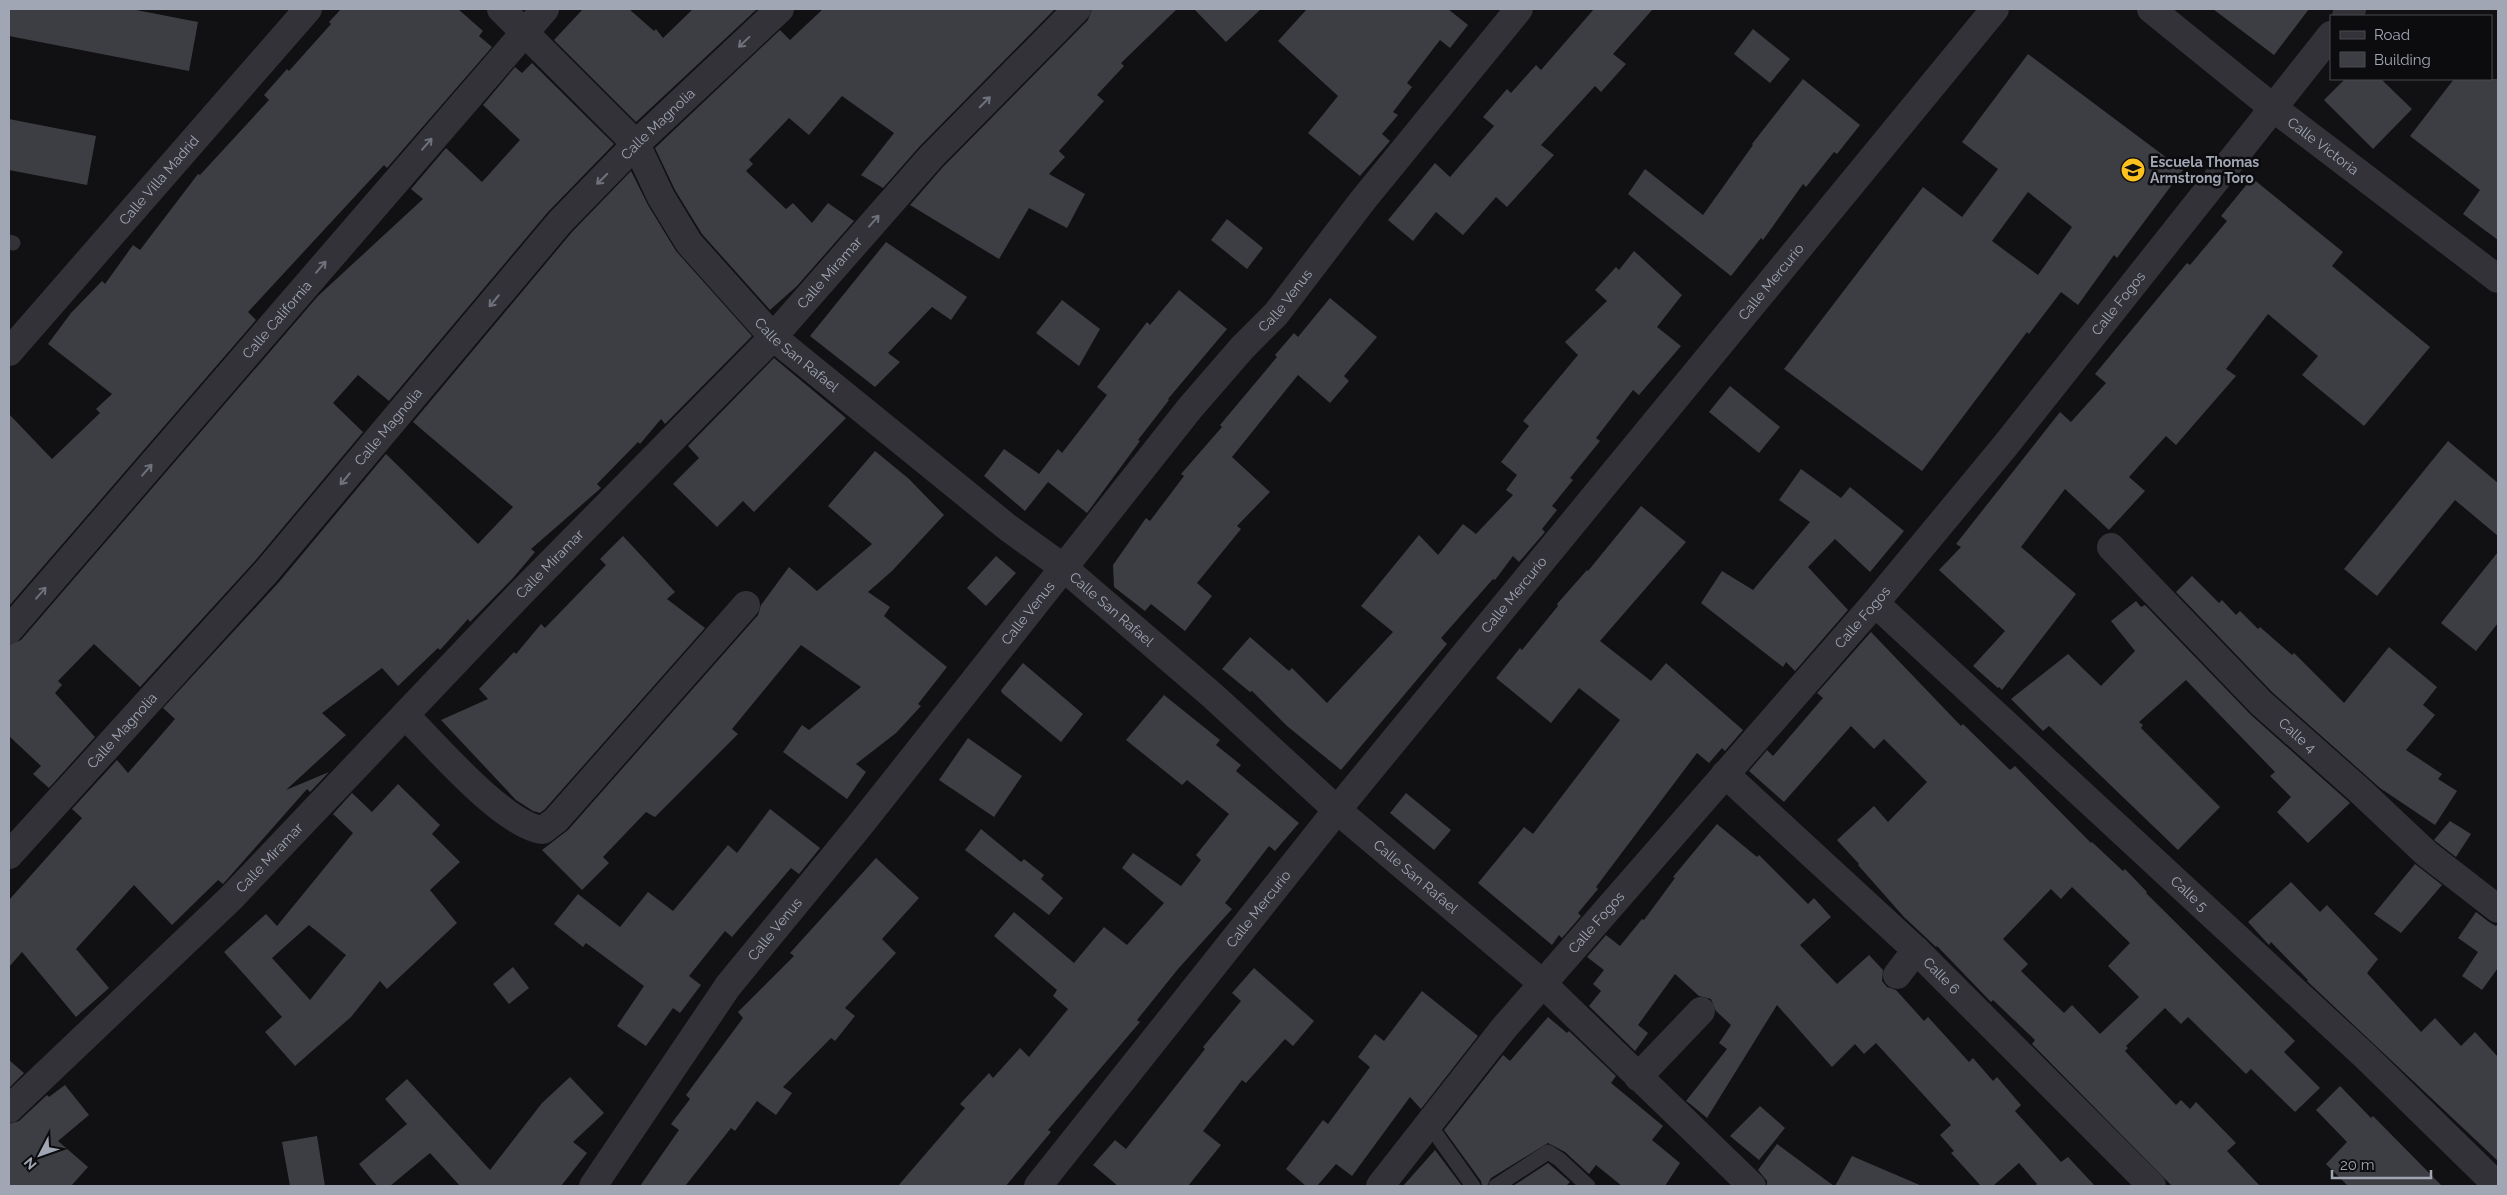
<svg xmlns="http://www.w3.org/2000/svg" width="2507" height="1195" viewBox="0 0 2507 1195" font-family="Raleway,sans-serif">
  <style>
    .building { fill: #3d3e43; fill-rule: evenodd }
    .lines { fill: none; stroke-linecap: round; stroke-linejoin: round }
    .service { stroke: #323238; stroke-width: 15 }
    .minor { stroke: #323238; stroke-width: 28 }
    .oneway { stroke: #6f727c }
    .labels { text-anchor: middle; stroke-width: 5; stroke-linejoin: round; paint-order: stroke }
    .street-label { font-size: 14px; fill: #a1a6b4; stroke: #0c0c0e }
    .poi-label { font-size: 14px; font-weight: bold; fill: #a1a6b4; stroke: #0c0c0e; text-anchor: start }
  </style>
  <rect width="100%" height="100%" fill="#111113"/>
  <path class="building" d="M 9,9 L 131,9 L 198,22 L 189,71 L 9,36 Z
    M 341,9 L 458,9 L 483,31 L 479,36 L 492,47 L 387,168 L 384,165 L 248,312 L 256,320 L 9,606 L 9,414 L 52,459 L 100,413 L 96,409 L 112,394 L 48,344 L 71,313 L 102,281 L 105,284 L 133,245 L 140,250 L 198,174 L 200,175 L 269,100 L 264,95 L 287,69 L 289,71 L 331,24 L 329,22 Z
    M 583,9 L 629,9 L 654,31 L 656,29 L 663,38 L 693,9 L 757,9 L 636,122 L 554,40 Z
    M 823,9 L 1055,9 L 920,146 L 883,188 L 861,175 L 894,133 L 842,96 L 809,135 L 789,118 L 749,160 L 753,164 L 746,171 L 786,209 L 793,203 L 812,223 L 828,203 L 854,221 L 797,286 L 770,310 L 702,234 L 675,190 L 655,148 L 780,30 L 790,40 Z
    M 1092,9 L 1177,9 L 1121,63 L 1124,66 L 1097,95 L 1104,101 L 1059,151 L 1065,157 L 1049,174 L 1085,194 L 1067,228 L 1029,208 L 999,259 L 910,205 L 942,168 L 1088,20 Z
    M 1194,9 L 1261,9 L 1226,42 Z
    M 1307,9 L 1448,9 L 1468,25 L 1450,48 L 1440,40 L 1407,83 L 1412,87 L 1393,112 L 1398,115 L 1382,134 L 1390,141 L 1360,176 L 1308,133 L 1338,96 L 1278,41 Z
    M 1594,9 L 1653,9 L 1613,54 L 1626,64 L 1601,92 L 1595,86 L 1541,145 L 1554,155 L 1507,207 L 1496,197 L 1463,235 L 1436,212 L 1413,241 L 1388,220 L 1435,163 L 1450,177 L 1494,126 L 1483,117 L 1507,89 L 1511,93 L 1536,65 L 1541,70 Z
    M 2213,9 L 2309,9 L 2274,55 Z
    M 1753,29 L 1790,59 L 1770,83 L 1734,54 Z
    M 2028,54 L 2183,170 L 2117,258 L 2114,255 L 2078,305 L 2061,292 L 2029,334 L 2027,332 L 1922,471 L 1784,369 L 1923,187 L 1962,217 L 1998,169 L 1962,142 ZM 2028,192 L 2072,227 L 2038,275 L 1992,241 Z
    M 532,63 L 614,144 L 548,212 L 389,401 L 358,375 L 333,403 L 363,432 L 255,561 L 140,687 L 94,644 L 58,681 L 62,685 L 55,693 L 95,737 L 49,788 L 33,774 L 41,766 L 9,736 L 9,645 L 21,640 L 318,296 L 423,199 L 411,189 L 446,148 L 482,182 L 520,140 L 483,105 L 515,67 L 522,73 Z
    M 1803,79 L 1860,125 L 1837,154 L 1834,152 L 1806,187 L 1803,184 L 1763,240 L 1761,238 L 1731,276 L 1628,194 L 1645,169 L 1703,215 L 1753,145 L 1752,144 Z
    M 2345,79 L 2381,79 L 2412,109 L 2373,149 L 2324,100 Z
    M 2454,79 L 2498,79 L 2498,240 L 2463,214 L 2480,190 L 2410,136 Z
    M 9,119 L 96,136 L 87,185 L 9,170 Z
    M 631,171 L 648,205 L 676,251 L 752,336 L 665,424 L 661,419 L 640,444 L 638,442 L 597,484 L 601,488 L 531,549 L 535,552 L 513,578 L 470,622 L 468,619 L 440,650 L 438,648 L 398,686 L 382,668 L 322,713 L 346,735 L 286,790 L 329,772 L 310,792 L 307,789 L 223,884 L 218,880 L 172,925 L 134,885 L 76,949 L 109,988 L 76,1017 L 22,952 L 9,967 L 9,900 L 82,818 L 72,809 L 117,760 L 128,773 L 175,719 L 163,708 L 279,582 L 386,454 L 478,544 L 513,507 L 413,422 L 572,232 Z
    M 2252,178 L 2343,252 L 2332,266 L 2430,347 L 2364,426 L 2302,375 L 2318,356 L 2268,314 L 2226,369 L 2236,376 L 2176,445 L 2166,436 L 2129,477 L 2145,491 L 2109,530 L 2065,489 L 2021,547 L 2076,594 L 2002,690 L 1999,687 L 1998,688 L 1973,666 L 2005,631 L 1939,570 L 1961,547 L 1956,544 L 2060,412 L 2071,422 L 2106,383 L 2095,374 L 2187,263 L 2190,265 L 2227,221 L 2221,216 Z
    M 1227,219 L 1263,248 L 1247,269 L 1211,240 Z
    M 886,242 L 967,297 L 951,320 L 932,307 L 888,353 L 900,362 L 875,387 L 810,336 Z
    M 1634,251 L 1682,295 L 1657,327 L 1681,346 L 1639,395 L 1633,390 L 1596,438 L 1600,441 L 1570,478 L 1573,480 L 1552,506 L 1557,510 L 1542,529 L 1545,532 L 1519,562 L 1513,556 L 1495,580 L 1493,579 L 1441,638 L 1447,644 L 1341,770 L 1287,726 L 1252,691 L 1250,692 L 1222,669 L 1250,637 L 1289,671 L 1292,668 L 1327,703 L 1393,632 L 1361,606 L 1419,535 L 1438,555 L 1463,524 L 1476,534 L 1513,495 L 1506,490 L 1517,475 L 1501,462 L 1529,426 L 1523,421 L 1578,355 L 1565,342 L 1607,301 L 1595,290 L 1616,267 L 1619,270 Z
    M 1179,290 L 1227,329 L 1168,399 L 1169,400 L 1138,440 L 1140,441 L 1087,513 L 1048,482 L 1025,511 L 984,476 L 1004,449 L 1039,474 L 1058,449 L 1062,453 L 1107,395 L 1097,387 L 1147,322 L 1150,325 Z
    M 1330,298 L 1377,337 L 1344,376 L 1349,381 L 1330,403 L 1298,375 L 1232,457 L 1270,492 L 1237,526 L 1241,529 L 1197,583 L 1212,596 L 1185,631 L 1151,604 L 1145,611 L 1114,587 L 1113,565 L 1146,518 L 1150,521 L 1184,476 L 1181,474 L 1222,427 L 1220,425 L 1277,357 L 1275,355 L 1294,333 L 1298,337 Z
    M 1062,300 L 1100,329 L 1079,366 L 1036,333 Z
    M 774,358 L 846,418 L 754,512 L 743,501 L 717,527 L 673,484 L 699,458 L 688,446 Z
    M 1730,386 L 1780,427 L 1759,453 L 1709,412 Z
    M 2448,441 L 2498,483 L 2498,536 L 2455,500 L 2377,596 L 2344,569 Z
    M 875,451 L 909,479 L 944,515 L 892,571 L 868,592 L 890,607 L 884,616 L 947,667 L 918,704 L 921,706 L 896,733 L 856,764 L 866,772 L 847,799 L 783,752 L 802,725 L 809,730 L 861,687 L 801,645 L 732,729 L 738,734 L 655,817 L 646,812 L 603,857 L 609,863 L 582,890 L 542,850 L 568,830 L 758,615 L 761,605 L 789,567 L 817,591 L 872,544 L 828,506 Z
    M 1801,469 L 1841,498 L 1850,487 L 1904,531 L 1870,572 L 1835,539 L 1808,567 L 1848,610 L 1795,671 L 1786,662 L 1783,667 L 1701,603 L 1722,571 L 1753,590 L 1810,522 L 1779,500 Z
    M 1641,506 L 1686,542 L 1600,641 L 1651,681 L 1666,663 L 1743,730 L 1725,751 L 1722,748 L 1709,763 L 1697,753 L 1596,887 L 1598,889 L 1578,913 L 1581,916 L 1562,938 L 1559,935 L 1552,945 L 1478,883 L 1524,827 L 1533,834 L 1620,720 L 1579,688 L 1551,723 L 1496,678 L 1520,648 L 1522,650 L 1558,606 L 1557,604 L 1587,570 L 1588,571 Z
    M 623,536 L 675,592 L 667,599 L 705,628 L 545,809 L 540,813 L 533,811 L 516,800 L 441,720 L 488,699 L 479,689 L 514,652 L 516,654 L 541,624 L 545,628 L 606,565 L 600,559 Z
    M 2498,552 L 2498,623 L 2476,651 L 2441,623 Z
    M 996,556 L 1016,573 L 986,606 L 967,588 Z
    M 2192,576 L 2219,603 L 2222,600 L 2236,615 L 2240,611 L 2258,629 L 2260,627 L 2292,655 L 2294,653 L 2344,703 L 2389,647 L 2437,687 L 2423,705 L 2435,715 L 2406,750 L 2442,774 L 2438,779 L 2457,791 L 2435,825 L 2380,788 L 2272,692 L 2176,592 Z
    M 2136,601 L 2141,607 L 2145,605 L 2251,715 L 2350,803 L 2308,843 L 2277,812 L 2291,797 L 2270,776 L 2275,772 L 2186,680 L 2139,722 L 2143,725 L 2141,728 L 2220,807 L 2178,850 L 2049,726 L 2043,731 L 2011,699 L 2068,654 L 2101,686 L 2135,651 L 2111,621 Z
    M 1871,632 L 1961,726 L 1963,724 L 2010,770 L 2015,766 L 2091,843 L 2092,842 L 2123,871 L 2125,869 L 2147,892 L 2146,893 L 2295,1041 L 2284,1052 L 2320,1088 L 2295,1112 L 2251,1069 L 2246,1074 L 2188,1017 L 2181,1024 L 2165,1008 L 2126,1046 L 2128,1048 L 2125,1051 L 2176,1105 L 2181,1100 L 2190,1109 L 2196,1102 L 2236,1143 L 2227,1151 L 2260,1186 L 2172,1186 L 2032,1044 L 2035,1040 L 1993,1000 L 1991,1002 L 1937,946 L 1936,947 L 1904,917 L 1858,865 L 1859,864 L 1837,840 L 1874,806 L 1888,822 L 1927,782 L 1884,739 L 1874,749 L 1851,726 L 1784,802 L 1749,771 L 1767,750 L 1773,756 L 1823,698 L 1817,693 ZM 2072,887 L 2130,943 L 2108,966 L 2139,997 L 2100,1034 L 2072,1005 L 2064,1013 L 2021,971 L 2028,964 L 2003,939 L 2051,889 L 2061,899 Z
    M 1023,663 L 1083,714 L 1061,742 L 1002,693 L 1001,690 Z
    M 1164,695 L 1220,740 L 1216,745 L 1241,765 L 1236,771 L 1299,823 L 1275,851 L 1269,846 L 1225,903 L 1232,909 L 1178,969 L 1137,1020 L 1140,1022 L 1048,1130 L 1051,1132 L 1006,1186 L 898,1186 L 965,1108 L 960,1104 L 989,1073 L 993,1078 L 1020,1048 L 1029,1057 L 1068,1009 L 1053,996 L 1057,990 L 994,936 L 1014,912 L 1074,963 L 1104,927 L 1127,945 L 1164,903 L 1122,868 L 1133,853 L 1181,886 L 1201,860 L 1196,855 L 1229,814 L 1187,780 L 1182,785 L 1126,740 Z
    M 968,738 L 1022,776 L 994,817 L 939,780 Z
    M 398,784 L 440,825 L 432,834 L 460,862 L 430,890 L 457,923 L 387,989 L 380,981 L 351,1017 L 295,1066 L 265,1032 L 282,1017 L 224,952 L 266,914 L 277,926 L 353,833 L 333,814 L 352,793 L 372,812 ZM 309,925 L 346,955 L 310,1000 L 272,958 Z
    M 1406,793 L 1451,830 L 1434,850 L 1390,813 Z
    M 770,809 L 820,848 L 799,874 L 791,868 L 732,937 L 725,931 L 689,976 L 701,985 L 680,1013 L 673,1008 L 646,1046 L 617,1026 L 644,986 L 586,943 L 583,947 L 554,924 L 578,894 L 620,927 L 648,892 L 673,911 L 728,845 L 737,853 Z
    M 2450,821 L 2471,834 L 2456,857 L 2434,840 Z
    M 1717,824 L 1757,857 L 1759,855 L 1808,904 L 1814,898 L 1831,917 L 1800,945 L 1837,984 L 1869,955 L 1883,970 L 1882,981 L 1887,987 L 1896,990 L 1924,1021 L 1928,1017 L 1969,1062 L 1973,1058 L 1993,1081 L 1997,1077 L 2021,1105 L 2015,1111 L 2061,1162 L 2068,1157 L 2095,1186 L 2035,1186 L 2037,1184 L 2019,1163 L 1993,1186 L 1981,1186 L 1951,1153 L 1954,1151 L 1940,1135 L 1951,1125 L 1876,1043 L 1864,1054 L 1855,1044 L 1832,1067 L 1777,1005 L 1707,1118 L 1689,1103 L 1686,1101 L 1727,1049 L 1719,1043 L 1731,1025 L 1716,1011 L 1711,999 L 1699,996 L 1675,974 L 1638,1025 L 1648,1033 L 1635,1051 L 1589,1006 L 1601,991 L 1593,984 L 1604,970 L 1587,957 L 1606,935 L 1620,946 L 1642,919 L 1644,920 L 1675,878 L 1673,877 Z
    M 981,829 L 1021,862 L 1024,859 L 1044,875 L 1041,879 L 1063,898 L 1049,915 L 965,850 Z
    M 876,858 L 919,898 L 882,939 L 896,953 L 845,1008 L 855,1016 L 835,1041 L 831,1038 L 783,1087 L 792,1093 L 776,1115 L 757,1101 L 735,1131 L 731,1128 L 685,1186 L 640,1186 L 679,1130 L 671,1124 L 690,1099 L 686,1095 L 743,1018 L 738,1012 L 794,956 L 790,953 Z
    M 2415,864 L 2442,885 L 2401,933 L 2374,914 Z
    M 2291,882 L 2320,912 L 2327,905 L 2378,959 L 2367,973 L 2421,1032 L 2435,1018 L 2461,1046 L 2475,1032 L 2498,1057 L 2498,1161 L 2307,981 L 2308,980 L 2271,942 L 2269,945 L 2248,922 Z
    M 2476,912 L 2489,922 L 2496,926 L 2498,924 L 2498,968 L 2482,990 L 2462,976 L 2478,952 L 2458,938 Z
    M 513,967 L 529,988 L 509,1004 L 493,984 Z
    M 1254,968 L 1314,1021 L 1293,1046 L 1285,1039 L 1246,1083 L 1242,1080 L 1203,1131 L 1221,1145 L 1188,1186 L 1118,1186 L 1093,1165 L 1115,1140 L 1126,1149 L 1205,1049 L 1203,1047 L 1241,1001 L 1232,993 Z
    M 1422,991 L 1478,1036 L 1421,1109 L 1410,1097 L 1352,1176 L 1336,1164 L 1317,1186 L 1306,1186 L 1286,1169 L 1323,1120 L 1328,1124 L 1370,1067 L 1358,1057 L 1375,1034 L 1384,1041 Z
    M 1548,1017 L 1567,1033 L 1569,1031 L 1616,1076 L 1611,1083 L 1663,1126 L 1652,1140 L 1680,1163 L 1665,1186 L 1622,1186 L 1596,1165 L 1589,1174 L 1565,1152 L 1548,1143 L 1491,1178 L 1487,1186 L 1482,1186 L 1481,1181 L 1444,1130 L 1503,1055 L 1510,1061 Z
    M 9,1060 L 24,1073 L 9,1088 Z
    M 570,1077 L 604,1113 L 573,1142 L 587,1153 L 561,1186 L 460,1186 L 430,1153 L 390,1186 L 377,1186 L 359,1164 L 407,1124 L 385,1099 L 407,1079 L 490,1170 L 542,1103 Z
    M 65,1085 L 89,1115 L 58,1141 L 88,1167 L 71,1186 L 9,1186 L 9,1124 L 19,1121 L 47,1095 L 49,1097 Z
    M 2340,1086 L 2371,1118 L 2373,1116 L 2442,1186 L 2348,1186 L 2326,1164 L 2347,1142 L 2316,1110 Z
    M 1760,1106 L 1785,1128 L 1759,1160 L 1730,1136 Z
    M 317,1136 L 325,1186 L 290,1186 L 282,1142 Z
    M 1777,1144 L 1834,1186 L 1767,1186 L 1767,1181 L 1758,1170 Z
    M 1435,1150 L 1462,1186 L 1403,1186 Z
    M 1852,1156 L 1922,1186 L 1835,1186 Z
    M 1548,1163 L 1570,1182 L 1566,1186 L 1513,1186 Z"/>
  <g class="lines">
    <path class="service" d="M 9,242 L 13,243
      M 1428,1123 L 1473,1186
      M 1496,1186 L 1548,1152 L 1559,1159 L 1588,1186"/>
    <g class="minor">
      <path id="s1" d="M 501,9 L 636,144 L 661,197 L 689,243 L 773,337 L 1007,527 L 1064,568 L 1213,696 L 1337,810 L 1542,983 L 1752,1186"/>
      <path id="s2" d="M 2151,9 L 2272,107 L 2498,279"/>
      <path d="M 2346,16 L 2352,9"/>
      <path id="s3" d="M 9,352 L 308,9"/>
      <path id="s4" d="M 2111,547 L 2261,703 L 2358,789 L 2427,854 L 2498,909"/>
      <path id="s5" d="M 1875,603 L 2365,1056 L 2498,1186"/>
      <path id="s6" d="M 9,630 L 545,9"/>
      <path d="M 405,715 C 434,744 504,826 543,830 L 556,820 L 746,605"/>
      <path id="s7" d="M 1725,774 L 1916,950 L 2152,1186"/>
      <path id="s8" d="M 9,855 L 267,571 L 560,222 L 636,144 L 780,9"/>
      <path d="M 1897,975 L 1916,950"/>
      <path d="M 1638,1077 L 1701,1011"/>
      <path id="s9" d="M 9,1109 L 231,898 L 519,595 L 773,337 L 931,157 L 1077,9"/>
      <path id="s10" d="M 593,1186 L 728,986 L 860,825 L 1190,408 L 1242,348 L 1276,314 L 1363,200 L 1519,9"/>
      <path id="s11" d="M 1038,1186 L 1337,810 L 1995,9"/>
      <path id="s12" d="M 1380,1186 L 1504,1028 L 1875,603 L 2005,446 L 2331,35"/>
    </g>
  </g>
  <defs><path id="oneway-shaft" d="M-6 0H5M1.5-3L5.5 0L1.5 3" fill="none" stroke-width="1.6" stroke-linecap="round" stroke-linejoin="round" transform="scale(1.25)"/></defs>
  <g class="oneway">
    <use href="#oneway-shaft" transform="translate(744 42) rotate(137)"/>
    <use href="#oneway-shaft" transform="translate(985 102) rotate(-45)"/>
    <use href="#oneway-shaft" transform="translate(427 144) rotate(-49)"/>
    <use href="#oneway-shaft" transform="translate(602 179) rotate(135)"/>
    <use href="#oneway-shaft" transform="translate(874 221) rotate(-49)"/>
    <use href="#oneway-shaft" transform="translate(321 267) rotate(-49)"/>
    <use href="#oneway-shaft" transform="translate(494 301) rotate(130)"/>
    <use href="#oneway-shaft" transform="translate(147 470) rotate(-49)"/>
    <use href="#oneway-shaft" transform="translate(345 479) rotate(130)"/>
    <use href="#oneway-shaft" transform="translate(41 593) rotate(-49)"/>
  </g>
  <defs>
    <symbol id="school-disc" viewBox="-11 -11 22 22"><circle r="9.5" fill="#fec21e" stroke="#0c0c0e"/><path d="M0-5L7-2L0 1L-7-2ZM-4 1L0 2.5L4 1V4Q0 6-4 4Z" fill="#111"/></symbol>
  </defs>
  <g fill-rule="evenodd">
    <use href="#school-disc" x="2119" y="156" width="28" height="28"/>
  </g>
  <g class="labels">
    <g class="street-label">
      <text dy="5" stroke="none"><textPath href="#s8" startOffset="978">Calle Magnolia</textPath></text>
      <text dy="5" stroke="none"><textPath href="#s2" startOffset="220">Calle Victoria</textPath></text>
      <text dy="5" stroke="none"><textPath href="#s3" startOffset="228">Calle Villa Madrid</textPath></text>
      <text dy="5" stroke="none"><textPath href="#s9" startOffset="1172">Calle Miramar</textPath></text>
      <text dy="5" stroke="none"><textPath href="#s11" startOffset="1164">Calle Mercurio</textPath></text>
      <text dy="5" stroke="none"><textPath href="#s10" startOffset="1125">Calle Venus</textPath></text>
      <text dy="5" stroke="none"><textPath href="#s12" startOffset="1151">Calle Fogos</textPath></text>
      <text dy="5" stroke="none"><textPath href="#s6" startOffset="410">Calle California</textPath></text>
      <text dy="5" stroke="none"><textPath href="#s1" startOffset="459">Calle San Rafael</textPath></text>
      <text dy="5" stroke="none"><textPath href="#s8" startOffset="572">Calle Magnolia</textPath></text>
      <text dy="5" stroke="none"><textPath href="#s9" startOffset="768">Calle Miramar</textPath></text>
      <text dy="5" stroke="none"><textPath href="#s11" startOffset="759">Calle Mercurio</textPath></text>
      <text dy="5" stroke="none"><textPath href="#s1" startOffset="864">Calle San Rafael</textPath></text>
      <text dy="5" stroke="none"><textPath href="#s10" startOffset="720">Calle Venus</textPath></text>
      <text dy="5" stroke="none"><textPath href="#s12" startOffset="746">Calle Fogos</textPath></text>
      <text dy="5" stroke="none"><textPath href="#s8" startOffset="168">Calle Magnolia</textPath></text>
      <text dy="5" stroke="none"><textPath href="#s4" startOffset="265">Calle 4</textPath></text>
      <text dy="5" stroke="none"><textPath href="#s9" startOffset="362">Calle Miramar</textPath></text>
      <text dy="5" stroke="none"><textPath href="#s1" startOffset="1269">Calle San Rafael</textPath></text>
      <text dy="5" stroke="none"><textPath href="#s5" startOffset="428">Calle 5</textPath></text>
      <text dy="5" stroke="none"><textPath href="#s11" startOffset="354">Calle Mercurio</textPath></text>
      <text dy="5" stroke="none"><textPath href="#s12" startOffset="341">Calle Fogos</textPath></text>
      <text dy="5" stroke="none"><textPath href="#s10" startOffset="315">Calle Venus</textPath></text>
      <text dy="5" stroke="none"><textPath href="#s7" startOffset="296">Calle 6</textPath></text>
    </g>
    <g class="poi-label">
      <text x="2150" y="167">Escuela Thomas<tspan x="2150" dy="16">Armstrong Toro</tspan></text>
    </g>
  </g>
  <rect width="2507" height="1195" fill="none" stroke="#a1a6b4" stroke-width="20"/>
  <rect x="2330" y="15" width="162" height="65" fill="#0c0c0e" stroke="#484a50"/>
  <rect x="2340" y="31" width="25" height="8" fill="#323238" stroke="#484a50"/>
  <text x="2374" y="40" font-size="15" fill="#a1a6b4">Road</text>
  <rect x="2340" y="52" width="25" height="15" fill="#3d3e43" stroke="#484a50"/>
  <text x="2374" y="65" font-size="15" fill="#a1a6b4">Building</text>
  <g transform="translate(40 1155) rotate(229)" stroke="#0c0c0e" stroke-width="4" paint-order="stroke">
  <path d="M0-4L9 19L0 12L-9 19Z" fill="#a1a6b4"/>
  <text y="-8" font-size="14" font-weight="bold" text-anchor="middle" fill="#a1a6b4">N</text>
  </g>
  <path d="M2332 1170v8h99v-8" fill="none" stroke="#a1a6b4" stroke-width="2.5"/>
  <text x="2340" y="1170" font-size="15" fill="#a1a6b4" stroke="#0c0c0e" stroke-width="4" paint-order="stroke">20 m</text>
</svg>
